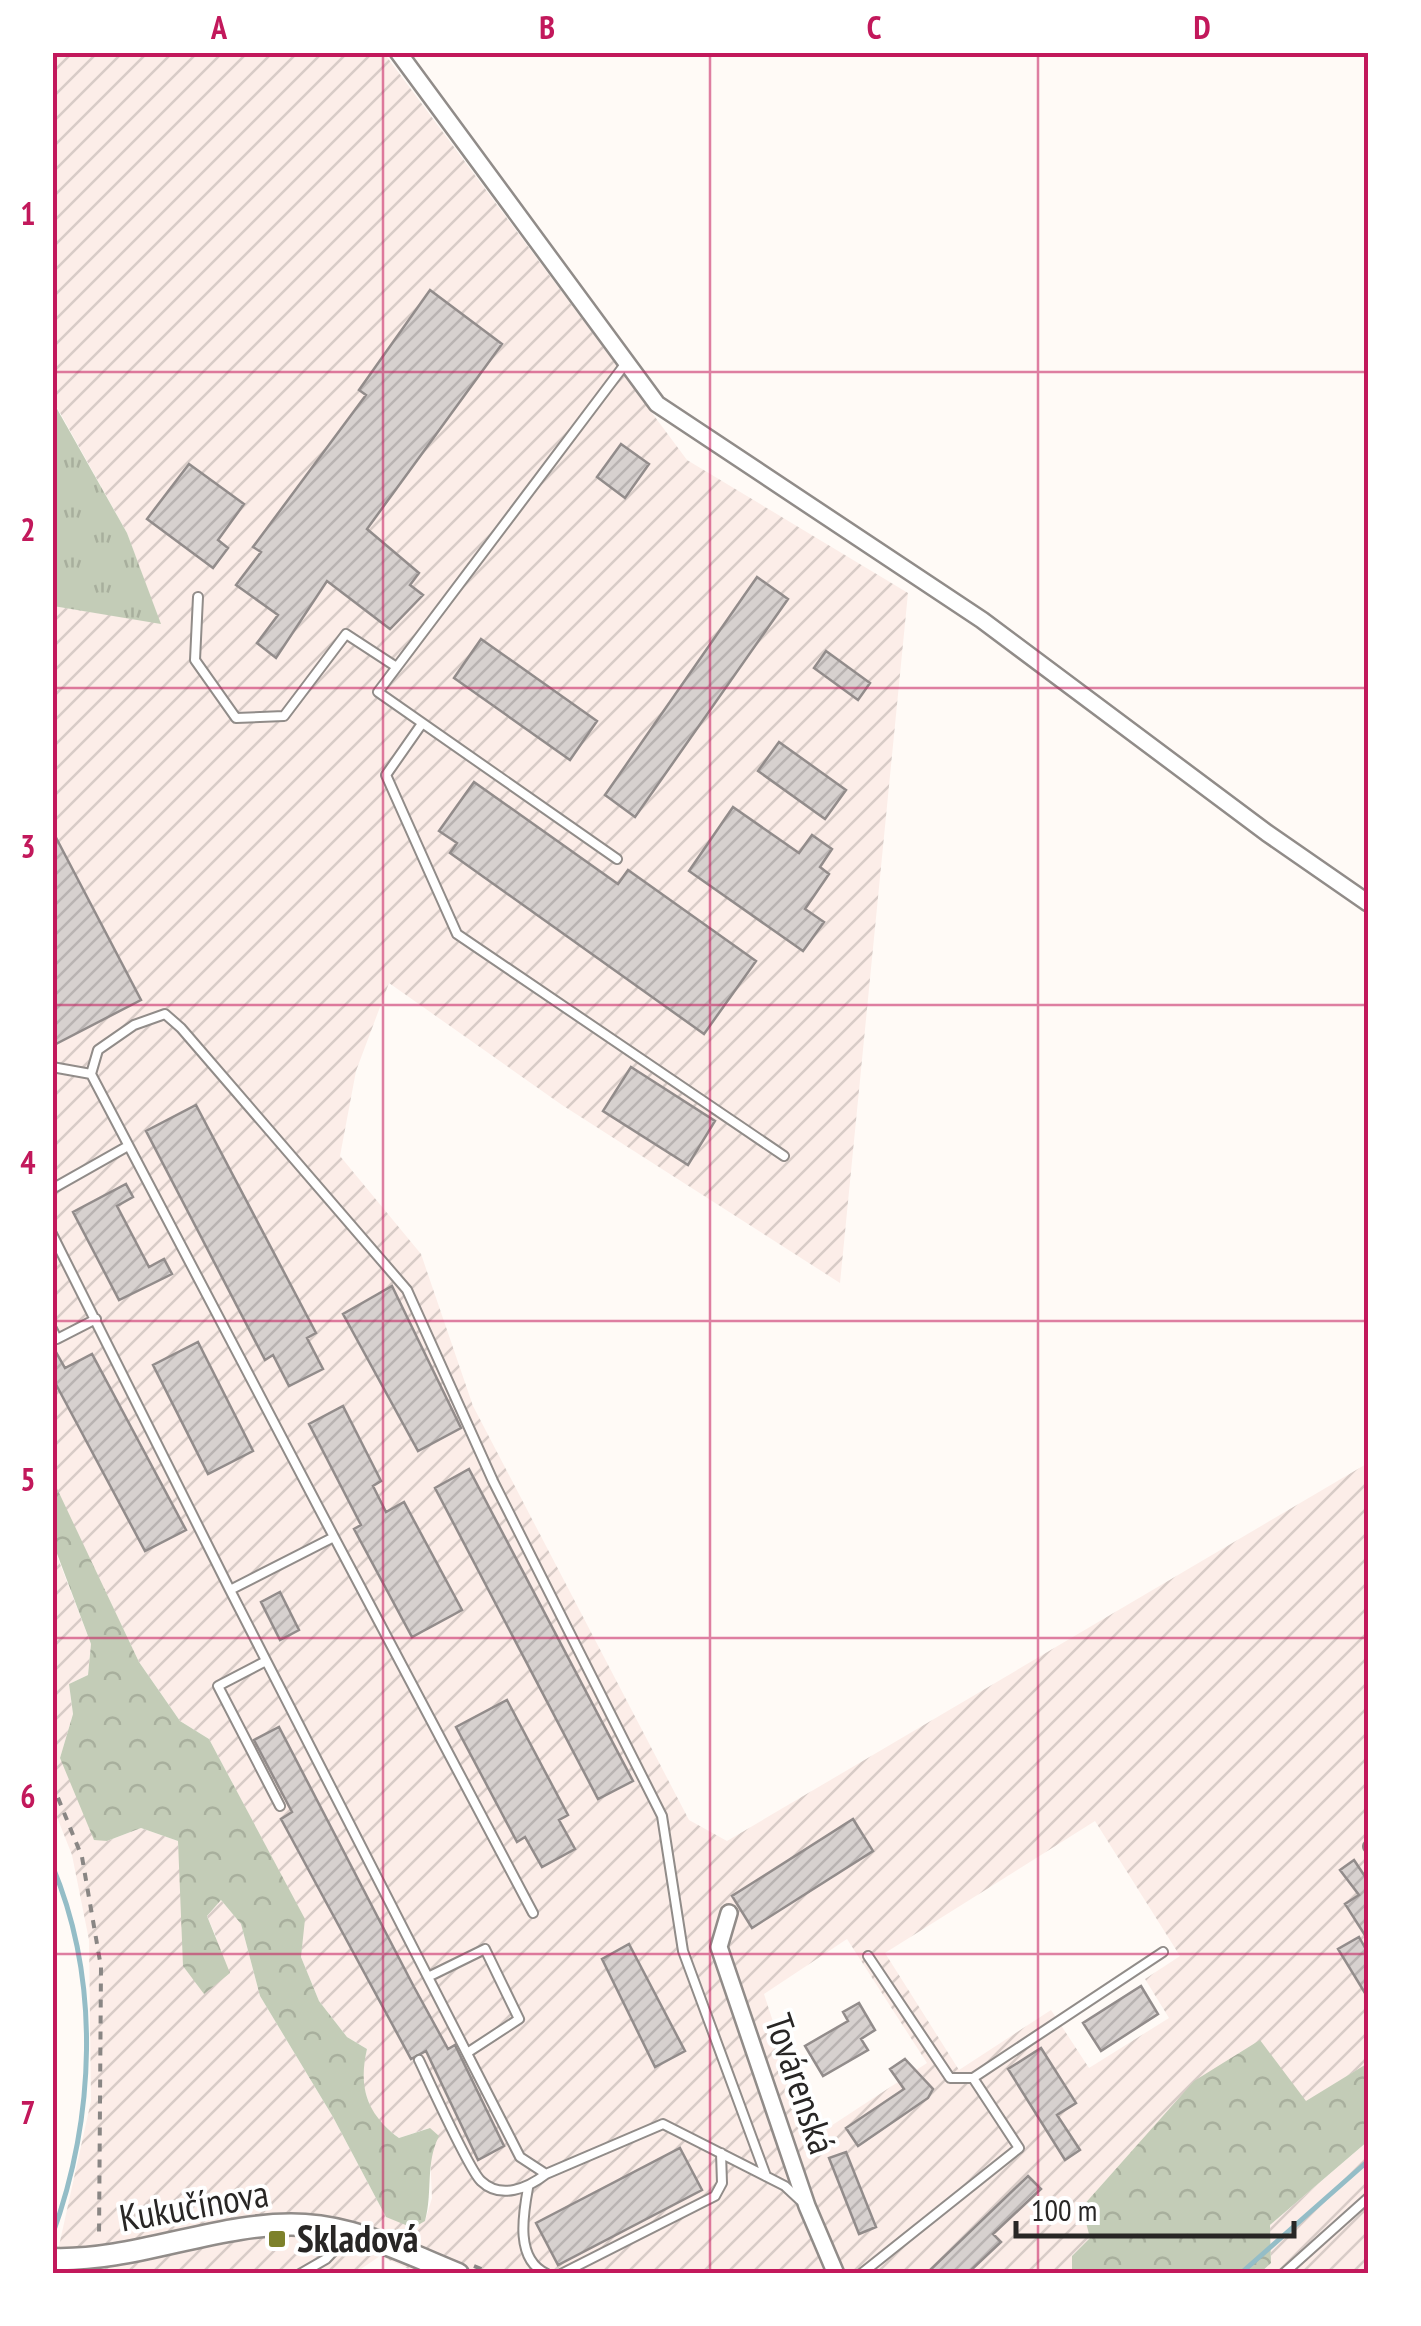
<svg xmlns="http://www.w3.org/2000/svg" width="1421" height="2326" viewBox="0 0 1421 2326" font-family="'PT Sans Narrow',sans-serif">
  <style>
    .industrial { fill: url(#industrial-furrows); fill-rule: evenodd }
    .grass { fill: url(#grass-tufts) }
    .forest { fill: url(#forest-crowns) }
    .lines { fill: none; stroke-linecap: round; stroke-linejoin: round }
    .stream { stroke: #94bdc7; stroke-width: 5 }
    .building { fill: url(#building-hatch); stroke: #928c8b; stroke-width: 2.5 }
    .service-casing { stroke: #918c89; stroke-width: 12 }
    .minor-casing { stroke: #918c89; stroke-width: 20 }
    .tertiary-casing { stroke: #918c89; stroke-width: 25 }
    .path { stroke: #898684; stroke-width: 4; stroke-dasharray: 8 8; stroke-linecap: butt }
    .service { stroke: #fff; stroke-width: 8 }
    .minor { stroke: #fff; stroke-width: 15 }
    .tertiary { stroke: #fff; stroke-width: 20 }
    .grid { fill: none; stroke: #c2185b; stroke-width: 2.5; stroke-opacity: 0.55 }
    .poi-dot { fill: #7d812b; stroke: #fff; stroke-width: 4 }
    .labels { text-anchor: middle; stroke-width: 8; stroke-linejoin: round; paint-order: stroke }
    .street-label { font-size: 38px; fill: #282625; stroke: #fff }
    .poi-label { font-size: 38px; font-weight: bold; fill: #282625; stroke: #fff; text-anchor: start }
    .neatline { fill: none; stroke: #c2185b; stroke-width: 4 }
    .grid-label { font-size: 32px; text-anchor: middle; font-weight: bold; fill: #c2185b }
  </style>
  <defs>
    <pattern id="industrial-furrows" width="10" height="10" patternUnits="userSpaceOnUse" patternTransform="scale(2.5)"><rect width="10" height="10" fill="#fcede8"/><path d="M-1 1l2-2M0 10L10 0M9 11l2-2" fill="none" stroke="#d8cbc7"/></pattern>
    <pattern id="grass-tufts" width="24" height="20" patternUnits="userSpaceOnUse" patternTransform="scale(2.5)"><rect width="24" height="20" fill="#c3ccb7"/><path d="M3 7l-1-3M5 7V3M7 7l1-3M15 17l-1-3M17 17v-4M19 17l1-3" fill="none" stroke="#a8af9d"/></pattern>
    <pattern id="forest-crowns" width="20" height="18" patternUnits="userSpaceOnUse" patternTransform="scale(2.5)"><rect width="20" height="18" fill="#c3ccb7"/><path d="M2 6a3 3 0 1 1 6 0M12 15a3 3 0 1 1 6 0" fill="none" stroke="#a8af9d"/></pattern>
    <pattern id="building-hatch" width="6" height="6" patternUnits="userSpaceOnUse" patternTransform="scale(2.5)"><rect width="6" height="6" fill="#d7d1cf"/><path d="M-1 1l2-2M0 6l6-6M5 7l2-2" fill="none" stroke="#b9b3b2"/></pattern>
  </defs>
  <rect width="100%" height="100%" fill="#fffaf6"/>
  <path class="industrial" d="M 53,53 L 384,53 L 687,460 L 908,593 L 840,1283 L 562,1105 L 389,983 L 356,1071 L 340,1156 L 421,1254 L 473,1406 L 689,1820 L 727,1841 L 1368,1463 L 1368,2063 L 1090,2239 L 1072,2256 L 1072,2273 L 420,2274 L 380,2256 L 355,2273 L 53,2273 L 91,2101 L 89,1940 L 72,1855 L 53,1807 L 52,1543 L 91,1644 L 88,1675 L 69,1684 L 73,1714 L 60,1758 L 107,1841 L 141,1828 L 178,1841 L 183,1899 L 217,1939 L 207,1916 L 221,1900 L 241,1924 L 260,1996 L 333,2117 L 386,2217 L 425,2221 L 432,2198 L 429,2128 L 399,2138 L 374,2119 L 361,2078 L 367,2049 L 347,2037 L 319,2001 L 301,1957 L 304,1918 L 209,1739 L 180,1721 L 139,1662 L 52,1480 L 53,606 L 160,623 L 127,533 L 53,400 ZM 1095,1821 L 1180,1956 L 1145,1979 L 1169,2018 L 1089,2068 L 1051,2010 L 959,2070 L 885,1953 ZM 847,1939 L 927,2063 L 811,2139 L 764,1994 Z
    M 1368,2141 L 1368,2273 L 1259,2274 L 1271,2263 L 1270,2225 Z"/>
  <path class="grass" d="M 52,400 L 127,533 L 161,624 L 53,606 Z"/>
  <path class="forest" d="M 53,1480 L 139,1662 L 180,1721 L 209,1739 L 305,1919 L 301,1957 L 319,2001 L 347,2037 L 367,2049 C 358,2088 367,2114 399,2138 L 430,2128 L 439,2136 C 425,2164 433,2192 425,2221 L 413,2228 L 386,2217 L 333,2117 L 260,1996 L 241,1924 L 221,1900 L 207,1916 L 230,1973 L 204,1994 L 183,1966 L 178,1841 L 141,1828 L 107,1841 L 94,1840 L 60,1758 L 73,1714 L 69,1684 L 88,1675 L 91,1644 L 53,1543 Z
    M 1260,2040 L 1306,2101 L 1368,2063 L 1368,2141 L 1270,2225 L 1271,2263 L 1259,2274 L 1072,2273 L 1072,2256 L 1090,2238 L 1082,2207 L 1194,2081 Z"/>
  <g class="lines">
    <path class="stream" d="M 52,1865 C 101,1981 95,2118 52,2236
      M 1240,2274 L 1368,2161"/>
  </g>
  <path class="building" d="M 430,290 L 502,344 L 367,529 L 419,573 L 410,585 L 423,595 L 390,629 L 327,581 L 276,658 L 257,643 L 278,615 L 236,585 L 261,552 L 253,547 L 366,395 L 359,390 Z
    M 621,444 L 649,464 L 625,498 L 597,477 Z
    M 189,464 L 244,504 L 218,540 L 228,548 L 213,568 L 147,519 Z
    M 757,577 L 788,599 L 635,817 L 605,795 Z
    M 481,639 L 597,721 L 570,760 L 454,678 Z
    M 826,651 L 870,683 L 858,700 L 814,668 Z
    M 779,742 L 846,790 L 825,819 L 758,771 Z
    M 474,782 L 618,884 L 628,870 L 756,961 L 704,1034 L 450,853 L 457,843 L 439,831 Z
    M 733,807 L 799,853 L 812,835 L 832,849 L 820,867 L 829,874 L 805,909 L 824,922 L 803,951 L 689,871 Z
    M 52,830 L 141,1000 L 52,1046 Z
    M 631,1067 L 715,1121 L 688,1165 L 603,1111 Z
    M 196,1105 L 316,1333 L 307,1338 L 323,1369 L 289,1386 L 273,1355 L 265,1360 L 146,1131 Z
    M 126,1184 L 133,1197 L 117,1206 L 149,1267 L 164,1259 L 172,1274 L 119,1300 L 73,1212 Z
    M 392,1286 L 461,1428 L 418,1451 L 343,1314 Z
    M 198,1342 L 253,1451 L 208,1474 L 153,1365 Z
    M 52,1345 L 65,1368 L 92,1354 L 186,1530 L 145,1551 L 52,1377 Z
    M 343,1406 L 381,1481 L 373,1486 L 386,1512 L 404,1502 L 462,1610 L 412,1637 L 354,1529 L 361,1525 L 309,1424 Z
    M 469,1469 L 633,1781 L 598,1799 L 435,1488 Z
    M 280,1592 L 299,1630 L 280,1640 L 261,1602 Z
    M 507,1700 L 568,1815 L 559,1820 L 575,1849 L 542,1867 L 525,1837 L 517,1842 L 456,1727 Z
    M 279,1727 L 414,1987 L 448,2049 L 455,2045 L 504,2146 L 478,2160 L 426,2051 L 411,2059 L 281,1819 L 292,1812 L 254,1740 Z
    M 853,1819 L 873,1851 L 752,1928 L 732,1896 Z
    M 1354,1860 L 1368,1881 L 1368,1940 L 1345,1904 L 1359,1895 L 1340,1870 Z
    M 1359,1937 L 1368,1953 L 1368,1998 L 1338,1949 Z
    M 629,1944 L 685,2051 L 655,2067 L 602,1959 Z
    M 1141,1986 L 1158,2014 L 1101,2051 L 1083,2023 Z
    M 859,2003 L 875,2030 L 861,2039 L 868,2050 L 823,2076 L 805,2046 L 848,2021 L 843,2012 Z
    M 1041,2048 L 1076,2103 L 1057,2115 L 1080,2150 L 1065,2160 L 1008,2069 Z
    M 905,2059 L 933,2089 L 928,2098 L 858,2146 L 846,2128 L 904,2089 L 890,2069 Z
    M 680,2148 L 702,2190 L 558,2265 L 536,2223 Z
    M 846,2152 L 876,2227 L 859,2234 L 829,2158 Z
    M 1028,2176 L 1041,2189 L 993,2234 L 1001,2242 L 967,2274 L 926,2274 Z"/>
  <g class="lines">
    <defs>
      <path id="service" d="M 198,597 L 195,660 L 236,718 L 284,716 L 346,634 L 395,666
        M 421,725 L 386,775 L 457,934 L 784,1156
        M 617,859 L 378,692 L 626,363
        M 52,1067 L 91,1074
        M 52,1189 L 128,1146
        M 52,1234 L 230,1590
        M 52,1329 L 57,1339 L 96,1319
        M 334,1537 L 91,1074 L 98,1050 L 134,1025 L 165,1014 L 181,1028 L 407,1290 L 493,1481 L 662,1816 L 683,1951 L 766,2176
        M 266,1661 L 218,1686 L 280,1806
        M 1368,1846 L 1368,1847
        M 533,1913 L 334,1537 L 230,1590 L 520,2157 L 546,2174 L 663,2124 L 785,2186 L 800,2200
        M 428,1977 L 485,1949 L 519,2019 L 467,2053
        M 419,2060 C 429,2081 469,2170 481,2181 C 501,2200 528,2188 546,2174
        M 973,2078 L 1163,1952
        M 528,2188 C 523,2215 515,2260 547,2274
        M 300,2274 L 326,2259 L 348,2236
        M 561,2274 L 715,2196 L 722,2183 L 721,2153
        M 861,2274 L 1019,2148 L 973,2078 L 950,2078 L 868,1956
        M 1283,2274 L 1368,2198"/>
      <path id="minor" d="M 398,52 L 657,404 L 982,620 L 1267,833 L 1368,903
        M 729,1913 L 719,1947 L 807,2206 L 836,2274"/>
      <path id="tertiary" d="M 52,2259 C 138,2262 220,2220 305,2225 C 358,2228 409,2254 458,2274"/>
    </defs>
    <use href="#service" class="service-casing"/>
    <use href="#minor" class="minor-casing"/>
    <use href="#tertiary" class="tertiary-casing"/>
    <path class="path" d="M 52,1783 L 82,1857 L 101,1967 L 99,2237
      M 474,2266 L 493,2274"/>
    <use href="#service" class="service"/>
    <use href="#minor" class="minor"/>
    <use href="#tertiary" class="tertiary"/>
  </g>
  <path class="grid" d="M 383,52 L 383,2274M 710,52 L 710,2274M 1038,52 L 1038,2274M 52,372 L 1368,372M 52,688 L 1368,688M 52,1005 L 1368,1005M 52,1321 L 1368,1321M 52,1638 L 1368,1638M 52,1954 L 1368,1954"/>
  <rect class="poi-dot" x="267" y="2229" width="20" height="20" rx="5"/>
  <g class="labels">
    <g class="street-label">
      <text transform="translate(800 2084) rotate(71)" y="13">Továrenská</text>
      <text transform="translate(194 2206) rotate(-10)" y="13">Kukučínova</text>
    </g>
    <g class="poi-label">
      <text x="297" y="2252">Skladová</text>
    </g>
  </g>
  <rect width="1421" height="2326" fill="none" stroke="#ffffff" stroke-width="110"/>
  <path d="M1016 2221v15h278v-15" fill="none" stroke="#282625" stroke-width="5"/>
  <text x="1031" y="2221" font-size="30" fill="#282625" stroke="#ffffff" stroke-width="8" paint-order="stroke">100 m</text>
  <rect x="55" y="55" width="1311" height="2216" class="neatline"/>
  <g class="grid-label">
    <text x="219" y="39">A</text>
    <text x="547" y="39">B</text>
    <text x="874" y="39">C</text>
    <text x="1202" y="39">D</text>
    <text x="28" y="225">1</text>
    <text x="28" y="541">2</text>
    <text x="28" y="858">3</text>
    <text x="28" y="1174">4</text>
    <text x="28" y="1491">5</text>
    <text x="28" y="1808">6</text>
    <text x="28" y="2124">7</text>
  </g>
</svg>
